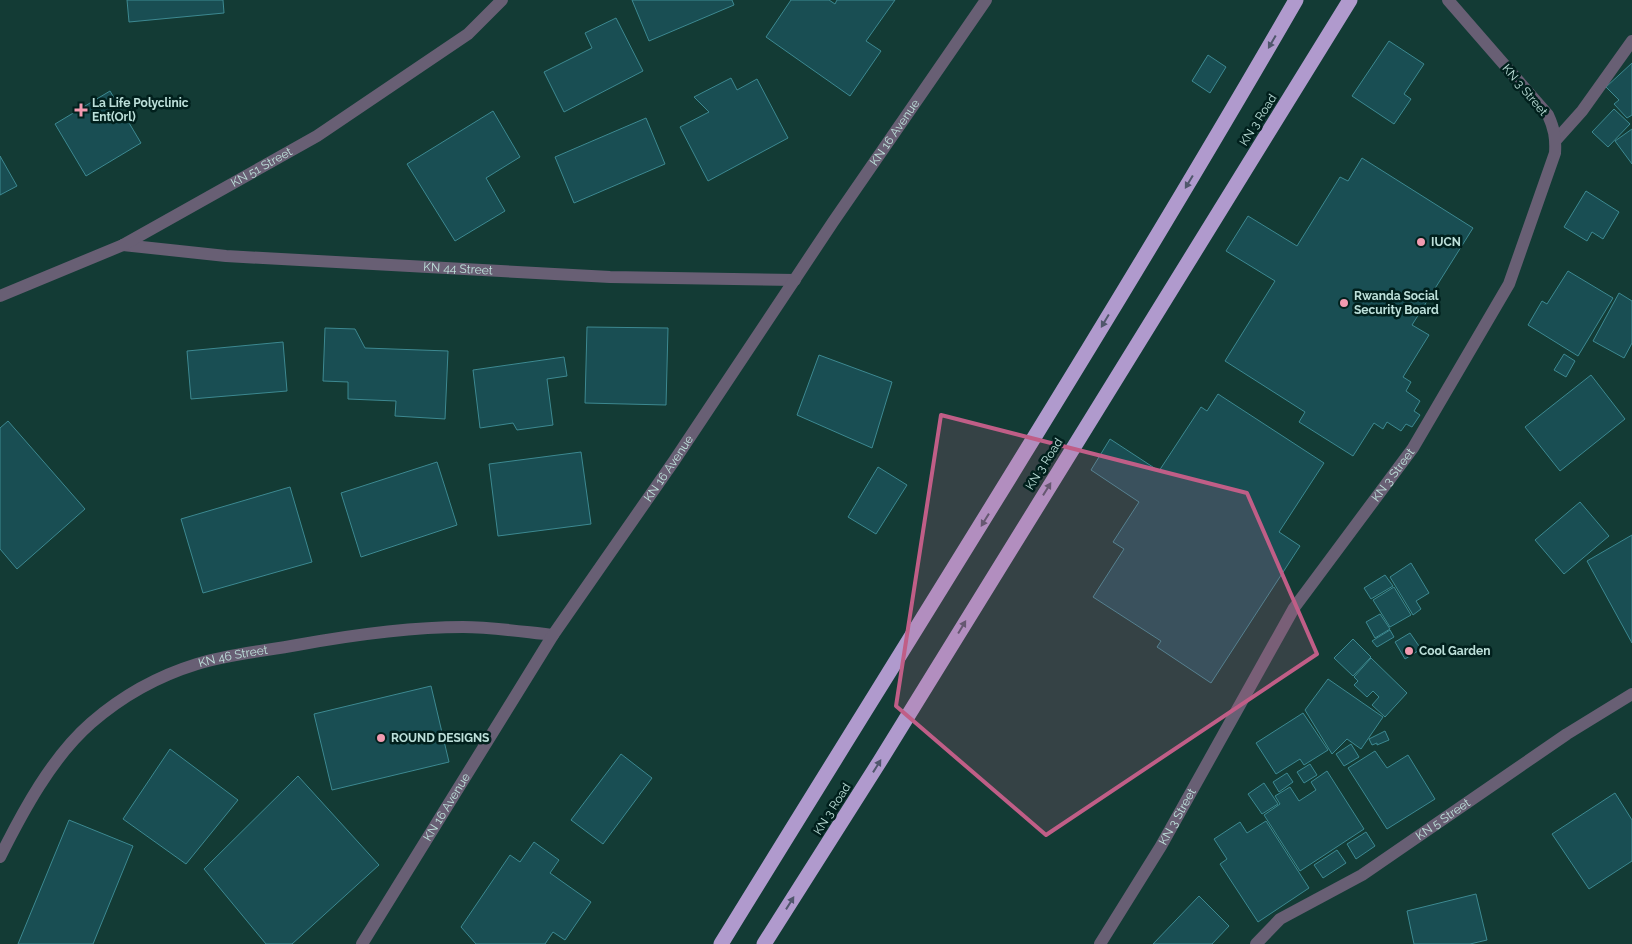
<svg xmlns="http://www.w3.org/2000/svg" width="1632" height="944" viewBox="0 0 1632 944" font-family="Raleway,sans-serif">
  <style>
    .building { fill: #194e53; stroke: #3d8991 }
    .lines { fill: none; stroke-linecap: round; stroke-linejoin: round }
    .street { stroke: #685f74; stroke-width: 12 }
    .highway { stroke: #b09acd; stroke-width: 15 }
    .oneway { fill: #50576c }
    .marked { fill: #c05e87; fill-opacity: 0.2; stroke: #c05e87; stroke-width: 4; stroke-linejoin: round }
    .poi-dot { fill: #f29ab0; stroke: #01201d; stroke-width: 2 }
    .labels { text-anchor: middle; stroke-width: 5; stroke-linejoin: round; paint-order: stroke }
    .street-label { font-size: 12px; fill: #bde0da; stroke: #01201d }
    .poi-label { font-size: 12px; font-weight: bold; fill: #bde0da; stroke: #01201d; text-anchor: start }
  </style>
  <rect width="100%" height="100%" fill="#133b35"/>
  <path class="building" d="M 127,0 L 223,0 L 224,13 L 129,22 Z
    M 632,0 L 732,0 L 734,5 L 649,41 Z
    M 791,0 L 829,0 L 835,4 L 837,0 L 895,0 L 866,41 L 881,51 L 850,96 L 766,37 Z
    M 616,18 L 643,71 L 564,112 L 544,72 L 592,48 L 585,33 Z
    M 1389,41 L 1424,64 L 1404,94 L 1411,99 L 1394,124 L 1352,96 Z
    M 1208,55 L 1226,67 L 1210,93 L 1192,81 Z
    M 1632,63 L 1632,115 L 1627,118 L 1614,104 L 1619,100 L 1606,87 Z
    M 731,78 L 737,90 L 757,79 L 788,138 L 708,181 L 680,127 L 709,112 L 694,97 Z
    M 110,91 L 141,143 L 86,176 L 55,124 Z
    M 1614,109 L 1630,124 L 1608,147 L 1592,132 Z
    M 493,111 L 520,157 L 486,178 L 505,211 L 455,241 L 407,164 Z
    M 646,118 L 665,164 L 574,203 L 555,157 Z
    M 1632,129 L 1632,164 L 1615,141 Z
    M 0,156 L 17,186 L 0,195 Z
    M 1362,158 L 1473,228 L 1412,325 L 1429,335 L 1403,377 L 1411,382 L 1406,391 L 1420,401 L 1414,411 L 1420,415 L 1412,427 L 1406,424 L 1401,431 L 1387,422 L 1383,429 L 1374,423 L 1353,456 L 1299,422 L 1305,412 L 1225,361 L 1275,281 L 1226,251 L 1248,216 L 1297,246 L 1340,177 L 1348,181 Z
    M 1586,191 L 1619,212 L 1603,239 L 1592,232 L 1587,241 L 1564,227 Z
    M 1568,271 L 1613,298 L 1578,356 L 1528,325 L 1542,301 L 1547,304 Z
    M 1619,293 L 1632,301 L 1632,343 L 1624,358 L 1593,341 Z
    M 587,327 L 668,328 L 666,405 L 585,403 Z
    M 325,328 L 355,329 L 365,348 L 448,351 L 445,419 L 395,416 L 396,401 L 348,399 L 348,382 L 323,381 Z
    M 283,342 L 287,391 L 191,399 L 187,351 Z
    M 1564,354 L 1575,361 L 1566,377 L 1554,370 Z
    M 819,355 L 892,382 L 872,448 L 797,415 Z
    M 564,357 L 567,376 L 547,379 L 553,425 L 517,430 L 513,423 L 480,428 L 473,370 Z
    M 1591,375 L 1625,419 L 1560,471 L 1525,427 Z
    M 1218,394 L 1324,463 L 1279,532 L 1300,546 L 1211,683 L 1157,647 L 1161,641 L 1093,597 L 1124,549 L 1113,542 L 1139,502 L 1091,470 L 1110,439 L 1159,471 L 1201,407 L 1207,411 Z
    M 8,421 L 85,509 L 17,569 L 0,549 L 0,428 Z
    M 581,452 L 591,524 L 498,536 L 489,464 Z
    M 437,462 L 457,525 L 361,557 L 341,493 Z
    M 878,467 L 907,485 L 876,534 L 848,517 Z
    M 290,487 L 312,562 L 203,593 L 181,519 Z
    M 1580,502 L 1609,536 L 1564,574 L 1535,540 Z
    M 1632,535 L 1632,643 L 1587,561 Z
    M 1411,563 L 1429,593 L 1416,601 L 1421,609 L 1413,615 L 1390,577 Z
    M 1385,575 L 1393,586 L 1371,599 L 1364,588 Z
    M 1394,587 L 1411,615 L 1390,627 L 1373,600 Z
    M 1380,614 L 1390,629 L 1375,638 L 1366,622 Z
    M 1390,630 L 1394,637 L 1377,647 L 1372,641 Z
    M 1410,633 L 1421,649 L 1405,659 L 1395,642 Z
    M 1353,639 L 1371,657 L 1353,676 L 1334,658 Z
    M 1371,658 L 1407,693 L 1385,717 L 1372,705 L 1379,697 L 1373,691 L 1367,697 L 1354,685 L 1358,681 L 1354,677 Z
    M 1328,679 L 1383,717 L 1361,749 L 1347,739 L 1332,754 L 1305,710 Z
    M 431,686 L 449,762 L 332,790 L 314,714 Z
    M 1303,713 L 1328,750 L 1304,765 L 1300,759 L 1276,774 L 1256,743 Z
    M 1385,731 L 1389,740 L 1377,745 L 1377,743 L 1372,745 L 1369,739 Z
    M 1351,744 L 1359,757 L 1344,766 L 1336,754 Z
    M 170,749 L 238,800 L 186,864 L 123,819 Z
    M 1375,751 L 1387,768 L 1408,755 L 1435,799 L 1387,829 L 1348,768 Z
    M 621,754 L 652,778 L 603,844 L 571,820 Z
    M 1310,764 L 1317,775 L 1304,783 L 1297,772 Z
    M 1327,771 L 1364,829 L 1300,871 L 1264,815 L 1280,804 L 1275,796 L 1290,787 L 1299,801 L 1316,790 L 1311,782 Z
    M 1287,773 L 1293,782 L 1279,792 L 1273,782 Z
    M 298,776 L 379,865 L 292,944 L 266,944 L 204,869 Z
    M 1264,783 L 1278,804 L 1262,814 L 1248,794 Z
    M 1615,793 L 1632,820 L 1632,861 L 1589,889 L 1552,834 Z
    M 69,820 L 133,846 L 93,944 L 18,944 Z
    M 1266,821 L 1309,888 L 1258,922 L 1220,864 L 1227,859 L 1214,839 L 1240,822 L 1247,833 Z
    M 1366,832 L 1375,846 L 1356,859 L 1347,844 Z
    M 534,842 L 559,860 L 550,873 L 591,902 L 565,940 L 553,932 L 545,944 L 476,944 L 461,927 L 510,855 L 520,862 Z
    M 1337,850 L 1346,863 L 1323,878 L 1314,865 Z
    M 1476,894 L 1487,940 L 1470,944 L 1414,944 L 1407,911 Z
    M 1199,896 L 1229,926 L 1212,944 L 1153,944 Z"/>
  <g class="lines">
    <g class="street">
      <path d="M 1556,140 L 1582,111 L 1632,41"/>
      <path id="s1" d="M 123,245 L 226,256 L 610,277 L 795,280"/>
      <path id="s2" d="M 0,296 L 123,245 L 317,136 L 468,34 L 502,0"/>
      <path id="s3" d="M 0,857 C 23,811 52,757 91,723 C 122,696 158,676 197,664 C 229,654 264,651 297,645 C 352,635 407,627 463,627 C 493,627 524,632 553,635"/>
      <path id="s4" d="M 362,944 L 553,635 L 674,461 L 833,222 L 986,0"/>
      <path id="s5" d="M 1100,944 L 1161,846 L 1294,608 L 1413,448 L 1509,284 L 1555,153 C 1556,138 1554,128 1548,115 L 1448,0"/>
      <path id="s6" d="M 1256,944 L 1280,919 L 1362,875 L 1567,734 L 1632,694"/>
    </g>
    <path class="highway" d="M 721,944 C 914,630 1112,319 1296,0
      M 764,944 L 880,761 L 1350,0"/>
  </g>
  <defs><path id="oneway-solid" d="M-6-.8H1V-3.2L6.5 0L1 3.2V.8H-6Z" transform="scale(1.25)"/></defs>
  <g class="oneway">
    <use href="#oneway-solid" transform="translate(1272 42) rotate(120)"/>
    <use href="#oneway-solid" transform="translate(1189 182) rotate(121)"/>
    <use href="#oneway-solid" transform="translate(1105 321) rotate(121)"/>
    <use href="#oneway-solid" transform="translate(1047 489) rotate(-58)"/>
    <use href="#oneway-solid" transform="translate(985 520) rotate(122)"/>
    <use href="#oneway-solid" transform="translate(962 627) rotate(-59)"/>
    <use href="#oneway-solid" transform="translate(877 766) rotate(-58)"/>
    <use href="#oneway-solid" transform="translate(790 903) rotate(-58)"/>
  </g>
  <path class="marked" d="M 941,415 L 1247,493 L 1317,654 L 1046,835 L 896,706 Z"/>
  <g class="poi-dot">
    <path d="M78.5 102.5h5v5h5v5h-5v5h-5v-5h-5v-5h5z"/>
    <circle cx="1421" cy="242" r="5"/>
    <circle cx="1344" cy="303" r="5"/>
    <circle cx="1409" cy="651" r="5"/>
    <circle cx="381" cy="738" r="5"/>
  </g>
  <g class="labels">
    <g class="street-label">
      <text transform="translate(1525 90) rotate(50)" y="4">KN 3 Street</text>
      <text transform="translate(1258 120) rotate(-58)" y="4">KN 3 Road</text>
      <text dy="4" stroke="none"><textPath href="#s4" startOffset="971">KN 16 Avenue</textPath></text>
      <text dy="4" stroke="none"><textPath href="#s2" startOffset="292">KN 51 Street</textPath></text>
      <text dy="4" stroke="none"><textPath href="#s1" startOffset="336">KN 44 Street</textPath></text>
      <text transform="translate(1044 464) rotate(-58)" y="4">KN 3 Road</text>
      <text dy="4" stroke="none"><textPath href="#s4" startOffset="566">KN 16 Avenue</textPath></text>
      <text dy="4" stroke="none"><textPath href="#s5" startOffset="554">KN 3 Street</textPath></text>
      <text dy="4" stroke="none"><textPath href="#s3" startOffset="322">KN 46 Street</textPath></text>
      <text dy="4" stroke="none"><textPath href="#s4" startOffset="161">KN 16 Avenue</textPath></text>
      <text transform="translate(832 809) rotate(-58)" y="4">KN 3 Road</text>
      <text dy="4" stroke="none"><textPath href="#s5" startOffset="149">KN 3 Street</textPath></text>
      <text dy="4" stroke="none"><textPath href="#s6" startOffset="226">KN 5 Street</textPath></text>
    </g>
    <g class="poi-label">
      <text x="92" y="107">La Life Polyclinic<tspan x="92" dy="14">Ent(Orl)</tspan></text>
      <text x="1431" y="246">IUCN</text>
      <text x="1354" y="300">Rwanda Social<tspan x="1354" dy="14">Security Board</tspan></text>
      <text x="1419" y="655">Cool Garden</text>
      <text x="391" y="742">ROUND DESIGNS</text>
    </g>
  </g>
</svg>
